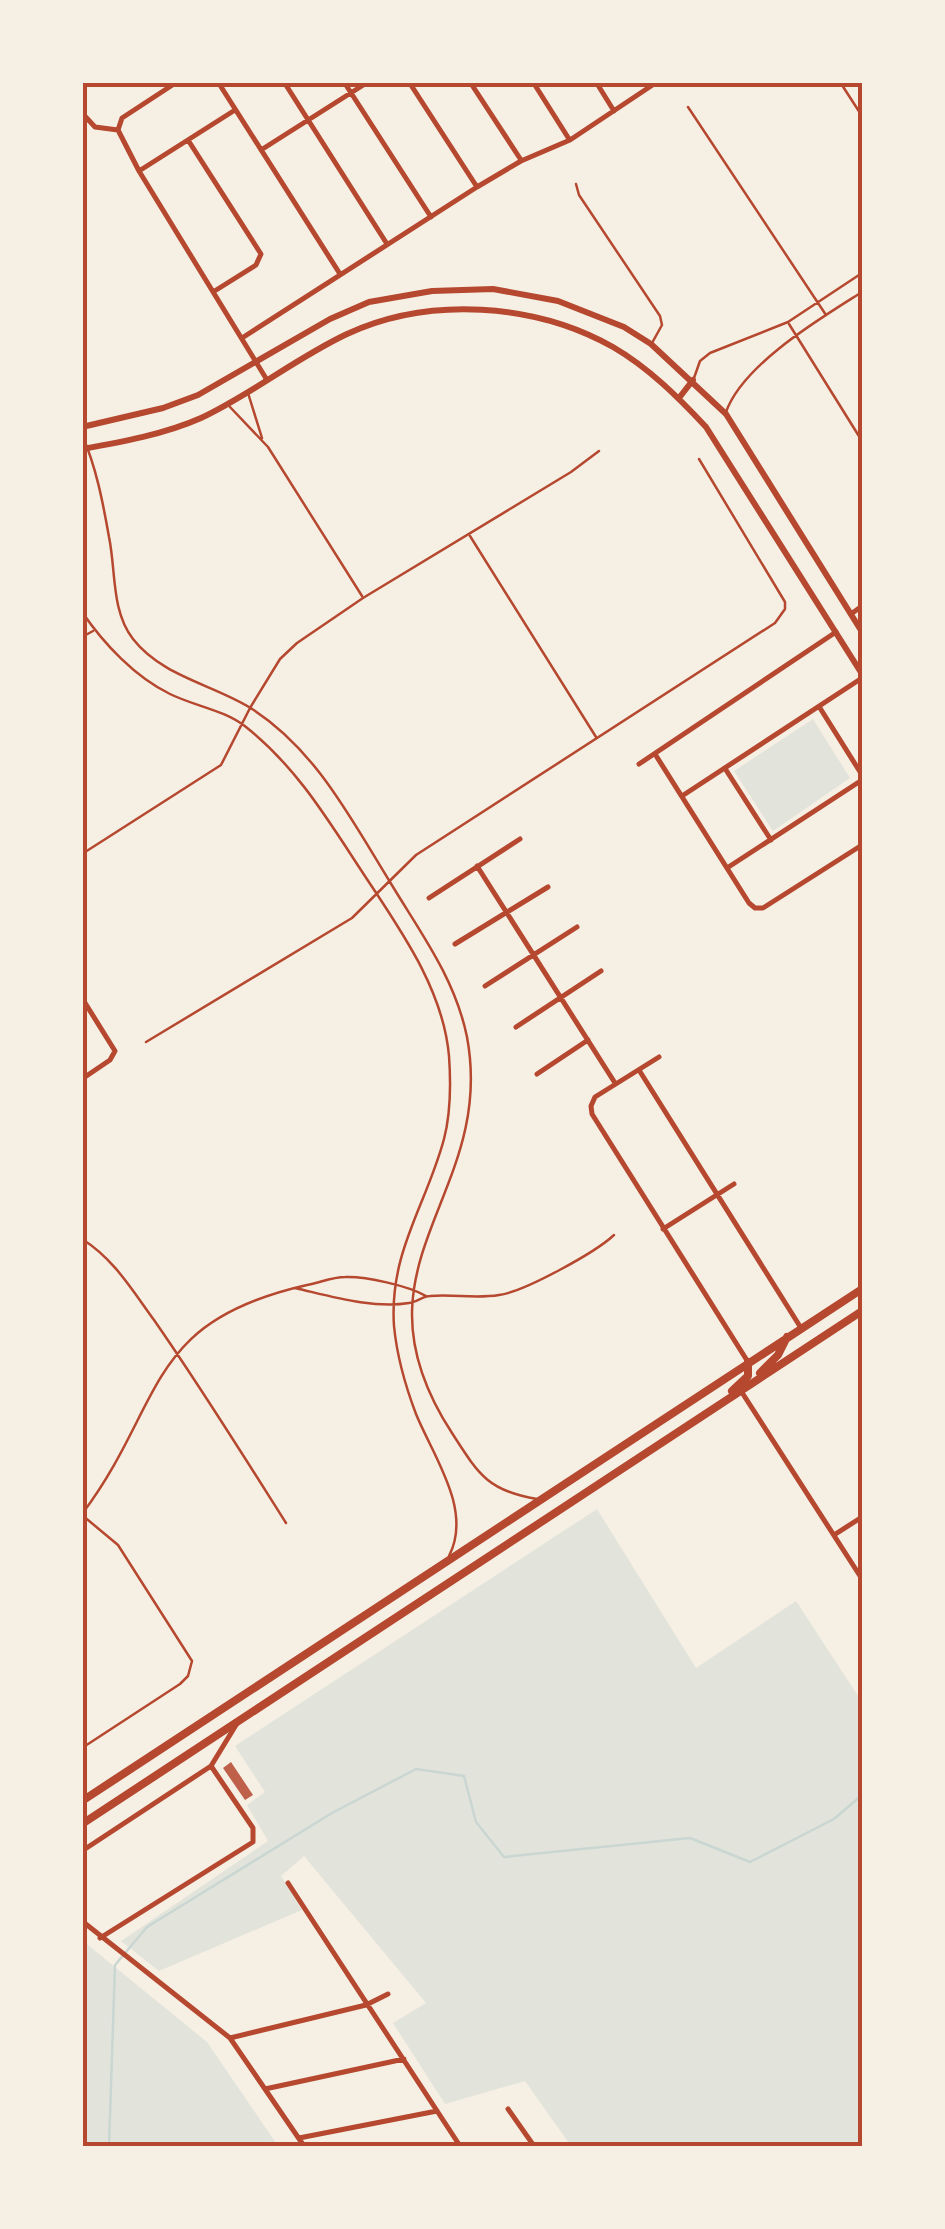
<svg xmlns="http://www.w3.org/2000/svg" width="945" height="2229" viewBox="0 0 945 2229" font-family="'Roboto Condensed',sans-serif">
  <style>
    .green { fill: #e2e4dc }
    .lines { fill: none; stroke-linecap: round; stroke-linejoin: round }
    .stream { stroke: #c9d6d2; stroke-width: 2.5 }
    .building { fill: #bf614a }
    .service { stroke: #b5482f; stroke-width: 2.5 }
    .minor { stroke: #b5482f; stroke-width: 5 }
    .tertiary { stroke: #b5482f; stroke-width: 6 }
    .primary { stroke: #b5482f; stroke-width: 8 }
    .neatline { fill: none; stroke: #b5482f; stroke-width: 4 }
  </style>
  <rect width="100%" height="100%" fill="#f6efe4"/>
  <path class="green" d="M 813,719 L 850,778 L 773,831 L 734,771 Z
    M 597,1509 L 696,1668 L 796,1601 L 862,1702 L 862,2146 L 571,2146 L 525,2081 L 445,2104 L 393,2023 L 426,2003 L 304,1856 L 281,1876 L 302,1910 L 159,1971 L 121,1941 L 268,1841 L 247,1805 L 265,1792 L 235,1746 Z
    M 83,1941 L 207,2042 L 278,2146 L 83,2146 Z"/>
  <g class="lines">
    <path class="stream" d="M 109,2146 L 115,1965 L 147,1927 L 332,1813 L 416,1769 L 464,1776 L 476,1822 L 504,1857 L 690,1838 L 750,1862 L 834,1819 L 862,1795"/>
  </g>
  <path class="building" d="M 231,1762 L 253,1795 L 245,1800 L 223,1768 Z"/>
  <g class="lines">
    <path class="service" d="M 840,82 L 862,116
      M 688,107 L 826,315
      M 576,184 L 579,195 L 660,316 L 662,325 L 652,343
      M 789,324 L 862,441
      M 694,378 L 700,361 L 710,353 L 788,322 L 862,273
      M 248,393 L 262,438
      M 230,407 L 268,447 L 362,596
      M 726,412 C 743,364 821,318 862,292
      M 82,435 C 96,466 103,503 109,537 C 116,570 111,611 133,639 C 162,676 211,684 249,707 C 315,748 351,819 390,882 C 420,932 455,978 467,1037 C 497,1198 342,1264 452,1433 C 478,1473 487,1491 537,1499
      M 470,536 L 596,737
      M 82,612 C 104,644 135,677 170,694 C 194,706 225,710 246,727 C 295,766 325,815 359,867 C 396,924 443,986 449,1056 C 451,1084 451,1112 444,1139 C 426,1206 389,1252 394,1326 C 397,1357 405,1385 416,1414 C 433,1456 473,1510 449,1556
      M 82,637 L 93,631
      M 82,854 L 221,765 L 250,708 L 280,659 L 297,643 L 363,598 L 571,472 L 599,451
      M 146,1042 L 352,918 L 416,855 L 775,623 L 785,609 L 785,602 L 699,459
      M 82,1239 C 114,1259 132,1290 154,1320 C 200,1386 243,1455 286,1523
      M 295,1288 C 330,1296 373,1309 409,1303 C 417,1302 423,1296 430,1296 C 454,1294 476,1299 499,1295 C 524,1292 596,1252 614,1235
      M 82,1514 C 166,1402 143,1322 307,1285 C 319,1283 332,1277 345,1277 C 365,1276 409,1286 426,1296
      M 82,1515 L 118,1545 L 192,1661 L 188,1676 L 180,1684 L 82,1748"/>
    <path class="minor" d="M 177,82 L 122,118 L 118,130 L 139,171 L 267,380
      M 218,82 L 340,274
      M 284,82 L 387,244
      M 344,82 L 431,217
      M 409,82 L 477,187
      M 470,82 L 521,160
      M 533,82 L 569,139
      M 596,82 L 614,111
      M 82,83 L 83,82
      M 82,113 L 95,127 L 118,130
      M 188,140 L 261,254 L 256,265 L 213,292
      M 261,150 L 368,82
      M 139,171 L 235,110
      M 242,338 L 477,187 L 521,161 L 570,140 L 657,82
      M 851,614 L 862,606
      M 820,708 L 862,775
      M 655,754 L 749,903 L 755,908 L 763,908 L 862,845
      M 639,764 L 836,632
      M 726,770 L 771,840
      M 682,796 L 862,678
      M 477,866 L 615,1083
      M 727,868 L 862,780
      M 429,898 L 520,839
      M 455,944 L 548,887
      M 485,986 L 577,927
      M 82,998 L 115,1051 L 110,1060 L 82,1079
      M 516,1027 L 601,971
      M 659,1057 L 595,1097 L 591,1106 L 592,1114 L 748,1362
      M 639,1070 L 801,1328
      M 537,1074 L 588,1040
      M 663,1229 L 734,1184
      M 741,1391 L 862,1579
      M 834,1535 L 862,1517
      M 82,1851 L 211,1766 L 236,1725
      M 288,1883 L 460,2146
      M 82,1921 L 230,2038 L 304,2146
      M 100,1938 L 253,1842 L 253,1828 L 211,1766
      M 230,2038 L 366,2005 L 388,1994
      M 265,2089 L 404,2059
      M 508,2109 L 534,2146
      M 299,2138 L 437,2111"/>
    <path class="tertiary" d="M 679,398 L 693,380
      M 82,427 L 163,408 L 198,395 L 330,319 L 369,302 L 432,291 L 493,289 L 558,301 L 624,327 L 651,344 L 726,414 L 862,632
      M 82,449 C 122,442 165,434 201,418 C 252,394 296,358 347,334 C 429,296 535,303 613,347 C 649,368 678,397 706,427 L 862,674"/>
    <path class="primary" d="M 760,1373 L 778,1355 L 787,1337
      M 732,1391 L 748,1376 L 748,1362
      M 82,1801 L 862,1289
      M 82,1824 L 862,1311"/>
  </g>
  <rect width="945" height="2229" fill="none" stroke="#f6efe4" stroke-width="170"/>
  <rect x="85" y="85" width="775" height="2059" class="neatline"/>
</svg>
